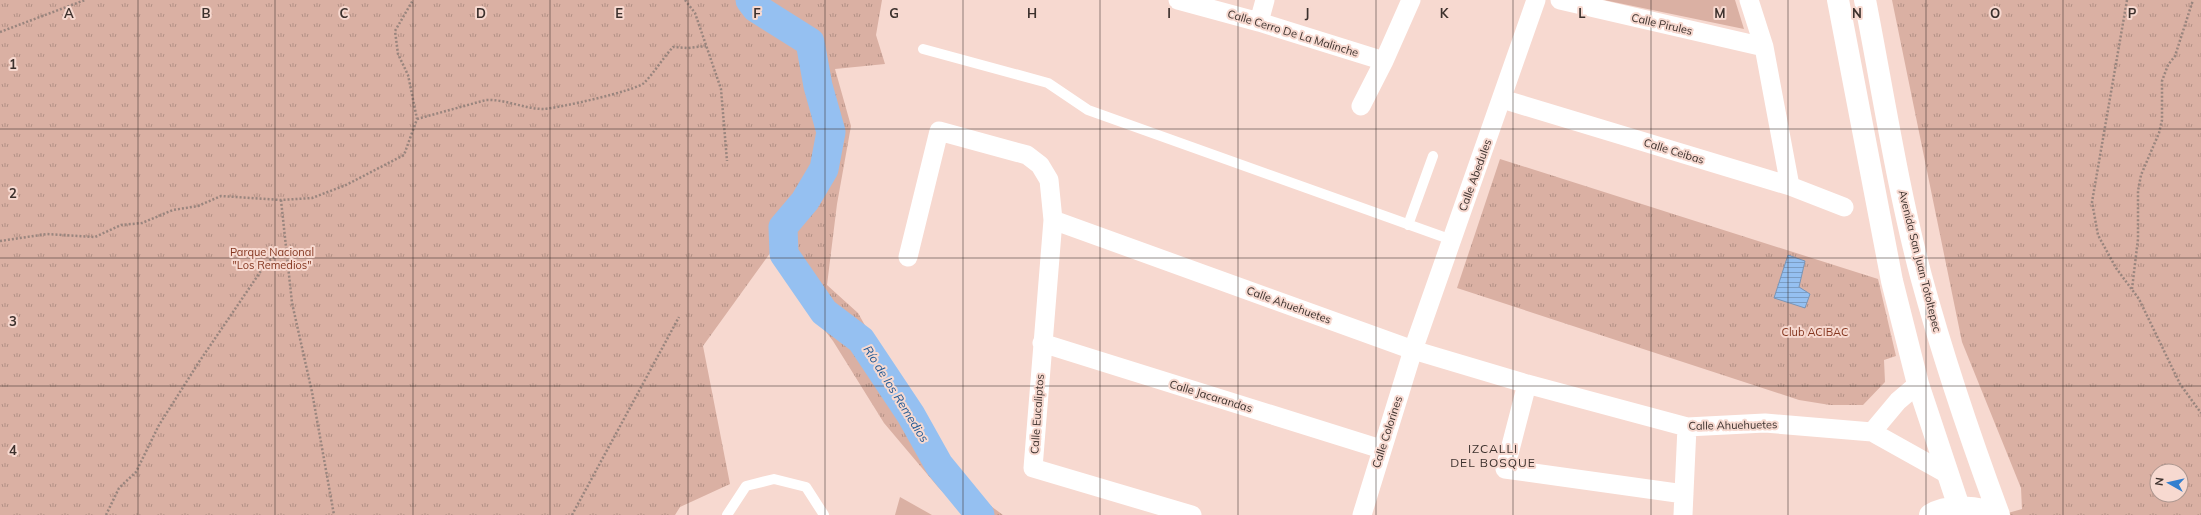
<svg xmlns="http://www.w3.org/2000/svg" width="2201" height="515" viewBox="0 0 2201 515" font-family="Mulish,sans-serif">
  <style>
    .grass { fill: #dab0a3 }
    .park { fill: url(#park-tufts); fill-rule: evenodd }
    .water { fill: url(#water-rules); stroke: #7a95b6 }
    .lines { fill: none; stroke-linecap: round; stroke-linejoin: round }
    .river { stroke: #95c0f1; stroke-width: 29 }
    .path { stroke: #99857e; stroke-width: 2.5; stroke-dasharray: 2 2; stroke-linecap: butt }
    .service { stroke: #fff; stroke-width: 10 }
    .minor { stroke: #fff; stroke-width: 19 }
    .secondary { stroke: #fff; stroke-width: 22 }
    .grid { fill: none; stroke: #3c312d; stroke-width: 1; stroke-opacity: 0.55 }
    .labels { text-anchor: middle; stroke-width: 4; stroke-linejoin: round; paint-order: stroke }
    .street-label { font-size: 11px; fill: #3c312d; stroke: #f7d9d0 }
    .park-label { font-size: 11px; fill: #84361f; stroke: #f7d9d0 }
    .water-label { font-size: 12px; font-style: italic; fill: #205994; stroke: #f7d9d0 }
    .neighbourhood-label { font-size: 12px; letter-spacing: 1px; fill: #3c312d; stroke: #f7d9d0 }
    .grid-label { font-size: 13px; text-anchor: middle; font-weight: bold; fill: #3c312d; stroke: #f7d9d0; stroke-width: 4; stroke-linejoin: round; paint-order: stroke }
  </style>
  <defs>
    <pattern id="park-tufts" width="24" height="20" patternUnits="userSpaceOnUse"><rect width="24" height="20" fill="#dab0a3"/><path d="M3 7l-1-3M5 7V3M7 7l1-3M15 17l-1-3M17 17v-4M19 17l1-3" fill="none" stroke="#b29085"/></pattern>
    <pattern id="water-rules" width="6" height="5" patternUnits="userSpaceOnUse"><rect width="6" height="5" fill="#95c0f1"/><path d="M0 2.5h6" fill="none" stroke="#7b9dc4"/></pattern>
  </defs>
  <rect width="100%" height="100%" fill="#f7d9d0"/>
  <path class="grass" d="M 1604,0 L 1735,0 L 1744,29 Z
    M 900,497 L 932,515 L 895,515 Z"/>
  <path class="park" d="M 0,0 L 882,0 L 876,35 L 885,64 L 835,69 L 851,126 L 837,204 L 827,285 L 858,313 L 915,414 L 976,495 L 1003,515 L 965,515 L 938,487 L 884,423 L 833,341 L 799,297 L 781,238 L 703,346 L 730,484 L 680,507 L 675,515 L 0,515 Z
    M 1892,0 L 2201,0 L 2201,515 L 2001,515 L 2022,509 L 2021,488 L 1962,342 ZM 2157,471 L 2181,471 L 2181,495 L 2157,495 Z
    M 1500,159 L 1878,279 L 1896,356 L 1884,360 L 1885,382 L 1863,405 L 1830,405 L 1799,400 L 1457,288 Z"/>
  <path class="water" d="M 1788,255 L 1805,261 L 1799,287 L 1810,294 L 1805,308 L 1774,298 Z"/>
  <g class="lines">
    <path class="river" d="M 750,0 L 756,8 L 810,42 L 818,86 L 831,132 L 824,169 L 805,201 L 783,227 L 784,254 L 824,312 L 861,340 L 911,415 L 939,465 L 980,515"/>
    <path class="path" d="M 685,0 L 695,13 L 721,89 L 727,161
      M 2127,0 L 2092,202 L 2098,235 L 2116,268 L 2139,299 L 2180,384 L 2201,413
      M 0,32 L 85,0
      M 417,119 L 486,100 C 506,99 524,109 544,109 C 558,108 635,91 644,83 C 654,73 663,58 673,47 L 688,48 L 706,46
      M 281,200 L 292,303 L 312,392 L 334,515
      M 0,241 L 47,234 L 95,237 L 121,225 L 142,223 L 173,210 L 198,206 L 221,196 L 281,200 L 312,198 L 346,185 L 404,155 L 417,119 L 408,75 L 398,54 L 395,31 L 413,0
      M 2132,289 L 2138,239 L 2138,191 L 2141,175 L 2159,133 L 2162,120 L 2162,81 L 2168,65 L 2175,56 L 2193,0
      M 106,515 L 119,488 L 136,472 L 159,425 L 199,362 L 267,262 L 287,249
      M 572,515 L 679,317"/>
    <path class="service" d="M 923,49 L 1048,83 L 1088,110 L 1452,240
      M 1408,225 L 1433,156
      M 727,515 L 746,486 L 774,479 L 806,487 L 824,515"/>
    <path class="minor" d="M 1178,0 L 1259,22 L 1384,61
      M 1560,0 L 1764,47
      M 1749,0 L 1764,47 L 1790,186
      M 1259,22 L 1265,0
      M 1502,99 L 1790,186 L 1844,207
      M 1361,106 L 1384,61 L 1411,0
      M 1053,220 L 1413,350 L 1527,384 L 1687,427 L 1765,423 L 1872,432 L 1949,475
      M 908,257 L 939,131 L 1027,155 L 1040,165 L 1049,180 L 1053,220 L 1033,468 L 1192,515
      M 1042,343 L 1381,449
      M 1527,384 L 1505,469 L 1684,494
      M 1872,432 L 1898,401 L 1918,384
      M 1362,515 L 1413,350 L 1536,0
      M 1683,515 L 1687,427"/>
    <path class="secondary" d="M 1838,0 L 1892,281 L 1918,384 L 1959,507
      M 1865,0 C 1883,92 1897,185 1921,276 C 1943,357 1970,437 1999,515
      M 1930,515 C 1947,504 1980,506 1997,515"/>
  </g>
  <path class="grid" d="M 138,0 L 138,515M 275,0 L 275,515M 413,0 L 413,515M 550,0 L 550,515M 688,0 L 688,515M 825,0 L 825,515M 963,0 L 963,515M 1100,0 L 1100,515M 1238,0 L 1238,515M 1376,0 L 1376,515M 1513,0 L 1513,515M 1651,0 L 1651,515M 1788,0 L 1788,515M 1926,0 L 1926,515M 2063,0 L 2063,515M 0,129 L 2201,129M 0,258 L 2201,258M 0,386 L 2201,386"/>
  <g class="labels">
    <g class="street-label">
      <text transform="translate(1662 24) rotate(13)" y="4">Calle Pirules</text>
      <text transform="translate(1293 33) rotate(17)" y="4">Calle Cerro De La Malinche</text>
      <text transform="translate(1674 151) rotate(17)" y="4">Calle Ceibas</text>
      <text transform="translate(1475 175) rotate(-70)" y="4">Calle Abedules</text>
      <text transform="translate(1920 261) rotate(76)" y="4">Avenida San Juan Totoltepec</text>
      <text transform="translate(1289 305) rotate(20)" y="4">Calle Ahuehuetes</text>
      <text transform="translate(1211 396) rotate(17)" y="4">Calle Jacarandas</text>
      <text transform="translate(1037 414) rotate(-86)" y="4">Calle Eucaliptos</text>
      <text transform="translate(1733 425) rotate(-1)" y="4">Calle Ahuehuetes</text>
      <text transform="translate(1387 432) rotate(-72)" y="4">Calle Colorines</text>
    </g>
    <g class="park-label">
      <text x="272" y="256">Parque Nacional<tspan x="272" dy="13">"Los Remedios"</tspan></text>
      <text x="1815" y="336">Club ACIBAC</text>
    </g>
    <g class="water-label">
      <text transform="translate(896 394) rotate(58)" y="4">Río de los Remedios</text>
    </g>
    <g class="neighbourhood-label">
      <text x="1493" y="453">IZCALLI<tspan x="1493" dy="14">DEL BOSQUE</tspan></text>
    </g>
  </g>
  <g class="grid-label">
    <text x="69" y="18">A</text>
    <text x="206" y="18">B</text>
    <text x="344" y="18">C</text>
    <text x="481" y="18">D</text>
    <text x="619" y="18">E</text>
    <text x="757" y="18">F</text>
    <text x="894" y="18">G</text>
    <text x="1032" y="18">H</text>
    <text x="1169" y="18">I</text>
    <text x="1307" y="18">J</text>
    <text x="1444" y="18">K</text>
    <text x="1582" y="18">L</text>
    <text x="1720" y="18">M</text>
    <text x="1857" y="18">N</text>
    <text x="1995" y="18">O</text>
    <text x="2132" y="18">P</text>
    <text x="13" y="69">1</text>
    <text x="13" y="198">2</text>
    <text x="13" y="326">3</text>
    <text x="13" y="455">4</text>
  </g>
  <g transform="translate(2169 483) rotate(278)"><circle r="19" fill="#f7d9d0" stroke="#ac968f"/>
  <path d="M0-3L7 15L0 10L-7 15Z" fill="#327fcf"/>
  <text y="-6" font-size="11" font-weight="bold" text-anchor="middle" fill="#3c312d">N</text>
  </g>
</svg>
